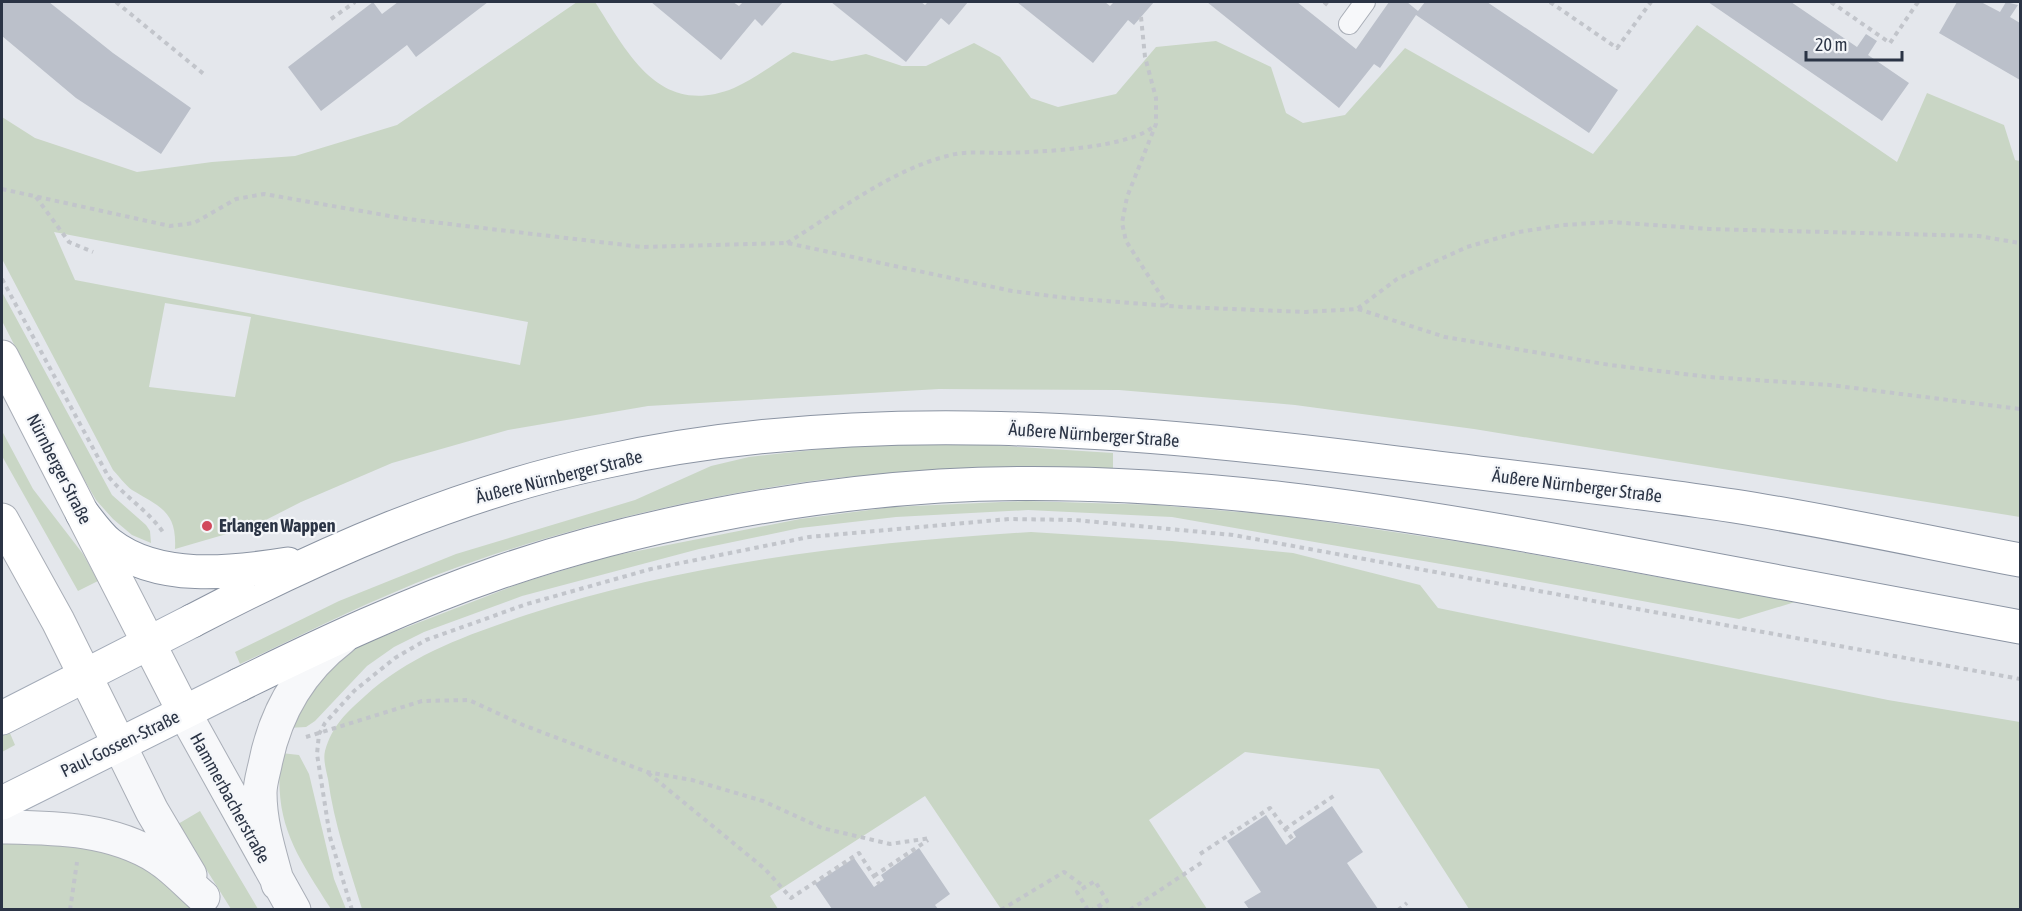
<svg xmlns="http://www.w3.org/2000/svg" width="2022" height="911" viewBox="0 0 2022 911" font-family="'Asap Condensed',sans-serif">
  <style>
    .green { fill: #c9d6c5; fill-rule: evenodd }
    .building { fill: #bbc0ca }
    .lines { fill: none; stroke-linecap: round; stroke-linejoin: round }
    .lane-casing { stroke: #a9aeb7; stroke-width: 22 }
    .street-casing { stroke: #a9aeb7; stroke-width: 35 }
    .secondary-casing { stroke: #a9aeb7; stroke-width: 35 }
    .primary-casing { stroke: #a3abb8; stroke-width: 35 }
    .highway-casing { stroke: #8b94a3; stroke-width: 35 }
    .path { stroke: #c2c5cb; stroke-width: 4; stroke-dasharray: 4.5 4.5; stroke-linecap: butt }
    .lane { stroke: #f7f8fa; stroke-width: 20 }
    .street { stroke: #f7f8fa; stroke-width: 33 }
    .secondary { stroke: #fff; stroke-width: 33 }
    .primary { stroke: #fff; stroke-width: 33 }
    .highway { stroke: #fff; stroke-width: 33 }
    .poi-dot { fill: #d1495b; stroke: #f4f6f9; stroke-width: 2 }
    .labels { text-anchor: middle; stroke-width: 4.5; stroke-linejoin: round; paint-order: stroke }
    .street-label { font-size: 18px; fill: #2b3445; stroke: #f4f6f9 }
    .poi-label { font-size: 18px; font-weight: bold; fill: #2b3445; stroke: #f4f6f9; text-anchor: start }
  </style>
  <rect width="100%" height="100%" fill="#e4e7ec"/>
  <path class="green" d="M 577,2 L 595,2 C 629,55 660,118 734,88 C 754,79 774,64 793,52 L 832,61 L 866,54 L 902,66 L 926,66 L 974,43 L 1000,57 L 1031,98 L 1058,107 L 1116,94 L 1156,47 L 1216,41 L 1271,67 L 1286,113 L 1303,123 L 1345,115 L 1405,48 L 1593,154 L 1697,25 L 1897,162 L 1927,93 L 2004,125 L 2015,160 L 2020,161 L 2020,517 L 1474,429 L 1295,405 L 1119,390 L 939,389 L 648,406 L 508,430 L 392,463 L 301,502 L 254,526 L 175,549 C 177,511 160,507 132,490 C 125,485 119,476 113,470 L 2,259 L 2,117 L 35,138 L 137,172 L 212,162 L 295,156 L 397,125 ZM 54,232 L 528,322 L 520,365 L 75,280 ZM 165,303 L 251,317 L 235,397 L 149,387 Z
    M 2,292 L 112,495 L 146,525 L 150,531 L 151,543 L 132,535 L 113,519 L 96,500 L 78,469 L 2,321 Z
    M 2,431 L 33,489 L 83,554 L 98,581 L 78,591 L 2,456 Z
    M 958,443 L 1113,453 L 1113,469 C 1006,471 897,468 791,484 C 673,502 551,532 439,574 C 371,600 306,633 240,664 L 235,652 L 339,601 L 456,554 L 635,500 L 711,466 L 749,457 L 868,444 Z
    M 1026,501 L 1157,505 L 1286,516 L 1481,545 L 1795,602 L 1739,619 L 1481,571 L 1172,517 L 1028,510 L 896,517 L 800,528 L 699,549 L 522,596 L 424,632 L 394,647 L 367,666 L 315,721 L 306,727 L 287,728 C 302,694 327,666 358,646 L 521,583 L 607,557 L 800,519 L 892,507 Z
    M 1031,532 L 1172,541 L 1293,553 L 1420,585 L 1438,608 L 1888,700 L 2020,722 L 2020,909 L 1469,909 L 1379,769 L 1245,752 L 1149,820 L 1207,909 L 1001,909 L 925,796 L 770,896 L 778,909 L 362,909 C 349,866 334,824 328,779 C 326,770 323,759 325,751 C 332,726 346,713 365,696 C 411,654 468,635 526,615 C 690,561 860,543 1031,532 Z
    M 9,731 L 15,745 L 2,752 L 2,735 Z
    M 281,753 L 299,755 L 309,774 L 334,879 L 346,909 L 331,909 C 295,852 273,823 281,753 Z
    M 200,811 L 258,909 L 231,909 L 178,824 Z
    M 14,840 L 93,843 L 162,877 L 191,909 L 2,910 L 2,844 Z"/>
  <path class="building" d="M 2,2 L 49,2 L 113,53 L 191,108 L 161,154 L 76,98 L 2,36 Z
    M 373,2 L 382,14 L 398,2 L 488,2 L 416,57 L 407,45 L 321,111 L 288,67 Z
    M 651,2 L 733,2 L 739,6 L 743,2 L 783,2 L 762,26 L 755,19 L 721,60 Z
    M 831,2 L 921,2 L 925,5 L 928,2 L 968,2 L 949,25 L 941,18 L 906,62 Z
    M 1017,2 L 1105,2 L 1110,6 L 1114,2 L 1154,2 L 1134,25 L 1128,20 L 1093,63 Z
    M 1207,2 L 1297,2 L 1356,49 L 1389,2 L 1407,2 L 1418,11 L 1425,2 L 1487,2 L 1618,90 L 1589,133 L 1416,15 L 1380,68 L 1374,64 L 1339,108 Z
    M 1708,2 L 1791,2 L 1857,47 L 1866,34 L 1877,41 L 1868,55 L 1909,83 L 1882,121 Z
    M 1957,2 L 1981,2 L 2000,12 L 2006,2 L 2018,5 L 2010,17 L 2020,23 L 2020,80 L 1939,33 Z
    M 1332,806 L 1363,852 L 1347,863 L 1378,909 L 1249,909 L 1244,902 L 1261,892 L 1227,841 L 1266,815 L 1286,845 L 1296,837 L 1293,832 Z
    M 919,848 L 950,894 L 935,905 L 938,909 L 832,909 L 815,884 L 854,858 L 874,887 L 884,880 L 881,875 Z"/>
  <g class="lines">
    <defs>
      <path id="lane" d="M 1349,24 L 1365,2"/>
      <path id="street" d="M 184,712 L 294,910
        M 119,744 L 152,811 L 190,875
        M 2,827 C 54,828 111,828 158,858 C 174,868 188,884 203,897
        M 278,884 C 270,854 260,824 260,793 C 260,784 263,774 265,765 C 275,713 300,670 342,638"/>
      <path id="secondary" d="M 2,357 L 184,712
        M 2,520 L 58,621 L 119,744"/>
      <path id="primary" d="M 2,718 L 192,621
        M 2,803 L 239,685"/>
      <path id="highway" d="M 82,513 C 90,523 99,536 109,544 C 158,582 232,573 288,564
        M 192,621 C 322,553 459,493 603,462 C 864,404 1136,430 1398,463 C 1510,477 1623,489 1734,506 C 1830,521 1925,542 2020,560
        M 239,685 C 324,643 410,603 500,572 C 637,525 796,495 940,486 C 1170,473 1399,511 1624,553 C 1756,578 1888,603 2020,627"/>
    </defs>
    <use href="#lane" class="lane-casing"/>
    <use href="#street" class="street-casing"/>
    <use href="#secondary" class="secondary-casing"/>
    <use href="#primary" class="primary-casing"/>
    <use href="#highway" class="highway-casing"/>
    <path class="path" d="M 116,2 L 205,75
      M 1324,2 L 1330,7
      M 1550,2 L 1617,48 L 1651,2
      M 1831,2 L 1890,43 L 1918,2
      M 1141,17 L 1145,57 L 1156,98 L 1156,124 L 1127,197 L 1122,223 L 1126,241 L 1167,305
      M 331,19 L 355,2
      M 2,189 L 170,226 L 194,223 L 236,199 L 264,194 L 407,219 L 642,247 L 787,243 L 1012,291 L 1067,298 L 1183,307 L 1306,312 L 1357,309 L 1397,279 L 1467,247 L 1519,232 L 1563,225 L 1611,222 L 1709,229 L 1979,236 L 2020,243
      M 36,197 L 69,242 L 93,252
      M 787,243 C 839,211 892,169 951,155 C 967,151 986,153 1002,153 C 1037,152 1133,149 1156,124
      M 2,279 L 108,476 C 126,498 150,512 165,535
      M 1358,309 L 1445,337 L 1610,365 L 1709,377 L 1830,385 L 2020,409
      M 306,737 L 422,701 L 469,700 L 523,725 L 647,772 L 692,780 L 763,801 L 822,828 L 890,844 L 931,838
      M 648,773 L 765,869 L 791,898 L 859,853 L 879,884
      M 1285,829 L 1335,795
      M 1200,854 L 1270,808 L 1293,840
      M 874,876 L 928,840
      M 1098,905 L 1108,910
      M 70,910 L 77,862
      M 352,910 L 330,837 L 317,754 L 319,734 L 325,723 L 354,691 L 395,658 L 426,640 L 527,604 L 651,569 L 809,537 L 1009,519 L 1075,520 L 1233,535 L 2020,679
      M 1001,910 L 1064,872 L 1085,887
      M 1088,910 L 1077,892 L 1095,881 L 1107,901 L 1092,910
      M 1130,910 L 1204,861
      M 1398,910 L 1407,903"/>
    <use href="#lane" class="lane"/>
    <use href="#street" class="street"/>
    <use href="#secondary" class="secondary"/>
    <use href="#primary" class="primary"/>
    <use href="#highway" class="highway"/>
  </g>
  <circle class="poi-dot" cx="207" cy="526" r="6"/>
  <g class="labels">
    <g class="street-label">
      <text transform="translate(1094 435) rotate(4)" y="6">Äußere Nürnberger Straße</text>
      <text transform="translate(59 469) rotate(63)" y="6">Nürnberger Straße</text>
      <text transform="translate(559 477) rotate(-14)" y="6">Äußere Nürnberger Straße</text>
      <text transform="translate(1577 486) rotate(7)" y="6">Äußere Nürnberger Straße</text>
      <text transform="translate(120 744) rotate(-26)" y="6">Paul-Gossen-Straße</text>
      <text transform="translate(230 798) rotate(61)" y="6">Hammerbacherstraße</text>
    </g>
    <g class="poi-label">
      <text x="219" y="532">Erlangen Wappen</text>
    </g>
  </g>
  <rect width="2022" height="911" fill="none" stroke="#2b3445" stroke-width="6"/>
  <path d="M1806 51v9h96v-9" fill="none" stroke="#2b3445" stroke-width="3"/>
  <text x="1815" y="51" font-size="18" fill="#2b3445" stroke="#f4f6f9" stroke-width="4.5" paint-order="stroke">20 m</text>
</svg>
